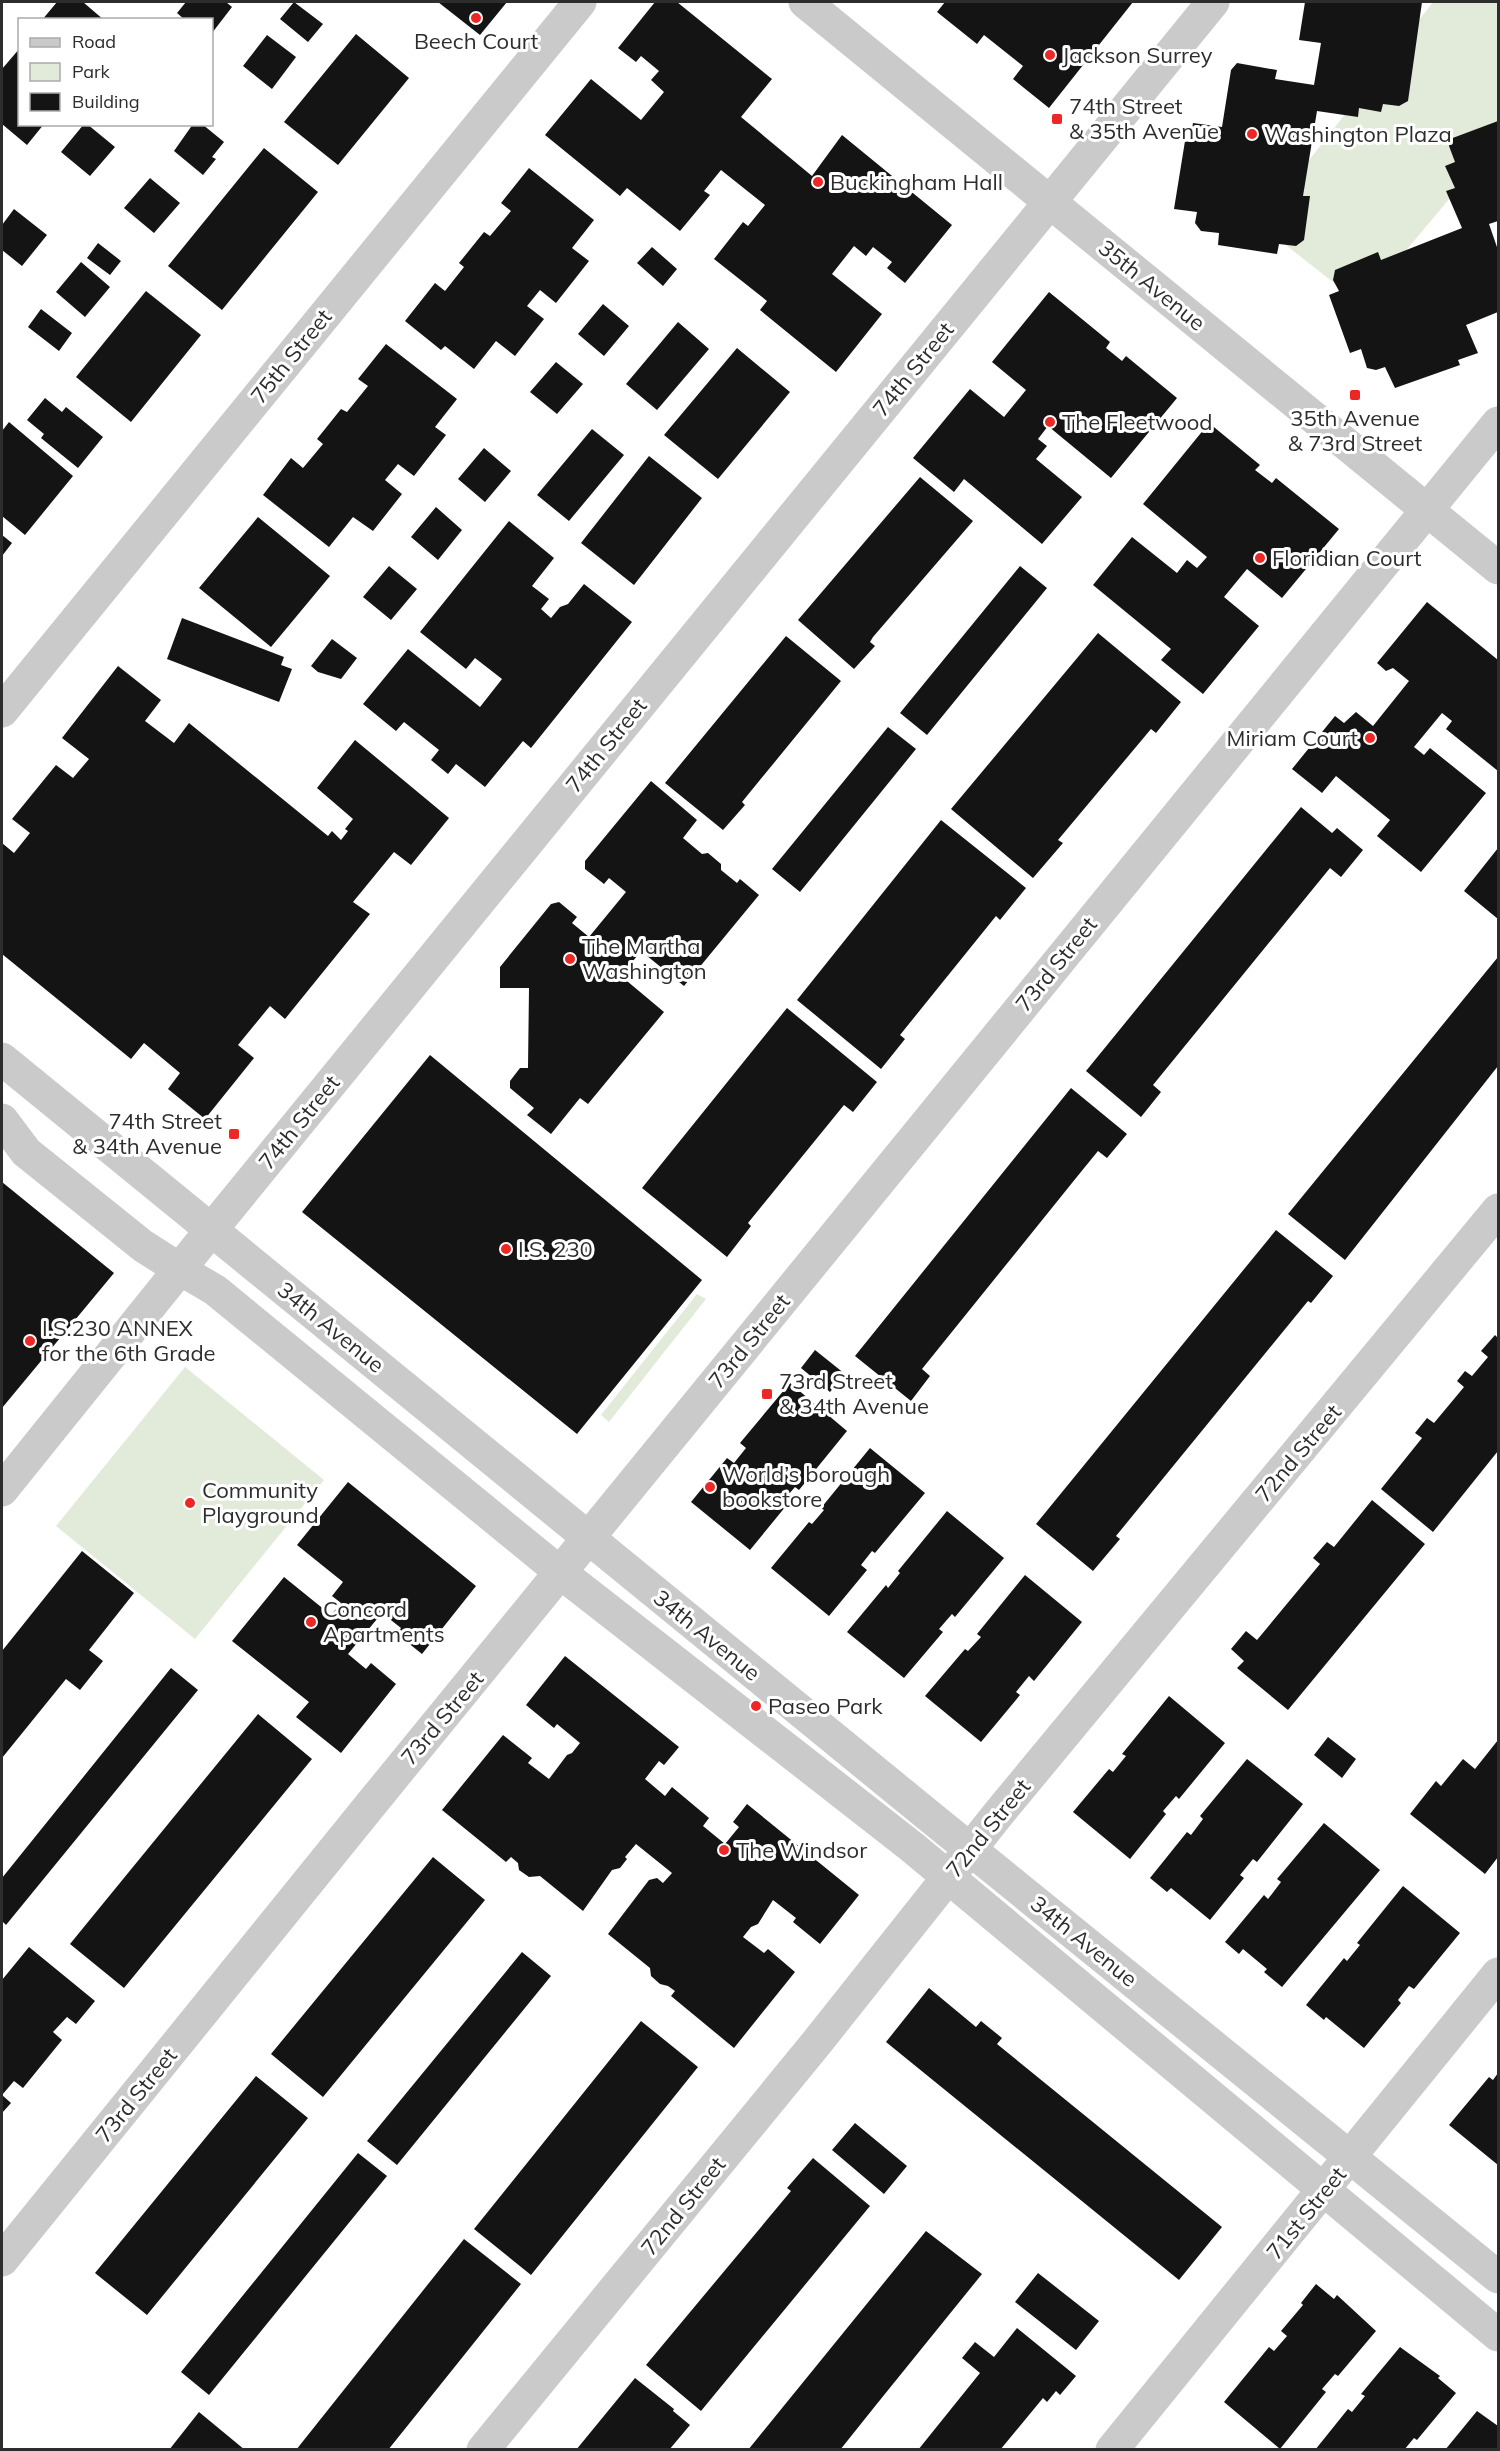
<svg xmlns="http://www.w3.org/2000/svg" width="1500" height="2451" viewBox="0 0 1500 2451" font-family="Mulish,sans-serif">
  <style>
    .green { fill: #e2ebd9 }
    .building { fill: #141414 }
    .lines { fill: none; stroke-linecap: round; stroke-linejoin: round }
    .pedestrian { stroke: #cacaca; stroke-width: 32 }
    .minor { stroke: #cacaca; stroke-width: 33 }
    .poi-dot { fill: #ec2726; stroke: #fff; stroke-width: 2 }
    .labels { text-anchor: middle; stroke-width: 6; stroke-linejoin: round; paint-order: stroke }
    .poi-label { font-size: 22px; fill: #2d2d2d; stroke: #fff; text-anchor: start }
    .street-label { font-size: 22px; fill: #2d2d2d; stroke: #fff }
  </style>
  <rect width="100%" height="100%" fill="#fff"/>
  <path class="green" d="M 1433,2 L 1498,2 L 1498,141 L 1361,304 L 1259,224 Z
    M 697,1294 L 706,1299 L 609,1422 L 601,1415 Z
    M 185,1367 L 324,1480 L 195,1639 L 56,1526 Z"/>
  <path class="building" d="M 57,2 L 83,2 L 104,20 L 42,20 Z
    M 186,2 L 226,2 L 232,7 L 212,33 L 212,20 L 185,20 L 177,13 Z
    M 294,2 L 323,24 L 308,42 L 280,19 Z
    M 438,2 L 507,2 L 480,35 Z
    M 655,2 L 677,2 L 772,79 L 741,117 L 812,176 L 842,135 L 952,225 L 905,283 L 887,268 L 892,262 L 873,247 L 866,256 L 854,246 L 832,274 L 882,314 L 836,372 L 760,310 L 767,301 L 714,259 L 743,222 L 748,226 L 765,205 L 721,170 L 704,191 L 710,195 L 680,231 L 627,188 L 620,196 L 545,135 L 591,79 L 641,120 L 664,92 L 651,80 L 659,71 L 641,56 L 636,62 L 618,48 Z
    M 945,2 L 1133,2 L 1049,108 L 1013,79 L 1023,66 L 984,35 L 977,44 L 937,12 Z
    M 1305,2 L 1422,2 L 1408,101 L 1399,106 L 1383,104 L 1381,112 L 1359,108 L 1358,117 L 1317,111 L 1303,196 L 1310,196 L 1304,240 L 1296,246 L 1279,244 L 1277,254 L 1218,245 L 1219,233 L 1201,231 L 1195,223 L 1197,212 L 1174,209 L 1185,141 L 1190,142 L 1193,123 L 1222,127 L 1231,70 L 1237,63 L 1277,70 L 1275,79 L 1314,85 L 1321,43 L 1299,40 Z
    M 356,34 L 409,78 L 338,165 L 284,122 Z
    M 267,35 L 296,57 L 272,89 L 243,66 Z
    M 20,48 L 20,124 L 44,124 L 27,145 L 2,124 L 2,69 Z
    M 1498,121 L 1498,221 L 1489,224 L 1498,250 L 1498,312 L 1466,325 L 1478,353 L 1458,360 L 1460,365 L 1395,388 L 1385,367 L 1376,370 L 1367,368 L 1361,349 L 1350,353 L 1329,295 L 1339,291 L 1333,280 L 1335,270 L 1378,252 L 1381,260 L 1462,228 L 1446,191 L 1455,188 L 1445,166 L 1455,162 L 1449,146 L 1450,139 Z
    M 84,124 L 87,124 L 115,147 L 90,176 L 61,152 Z
    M 193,124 L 202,124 L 224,142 L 212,157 L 216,159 L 203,175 L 174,151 Z
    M 264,148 L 318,192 L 222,310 L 168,266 Z
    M 529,168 L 594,220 L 572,248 L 589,261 L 556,303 L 540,290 L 527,306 L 544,319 L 515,356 L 496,341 L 474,369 L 445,346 L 441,350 L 405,321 L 435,283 L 445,291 L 464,267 L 459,263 L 484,232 L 490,236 L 511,211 L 501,203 Z
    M 150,178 L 180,203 L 154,233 L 124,208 Z
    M 14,209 L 47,235 L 22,266 L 2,250 L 2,225 Z
    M 98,243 L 121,261 L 110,275 L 87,258 Z
    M 652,247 L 677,269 L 663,286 L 637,263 Z
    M 81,262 L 110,287 L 85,317 L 56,292 Z
    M 146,291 L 201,335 L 131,422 L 76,377 Z
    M 1049,292 L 1110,342 L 1106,348 L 1122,361 L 1126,356 L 1177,398 L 1111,478 L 1048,426 L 1038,439 L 1047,446 L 1036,459 L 1082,497 L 1042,544 L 964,479 L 954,492 L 913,458 L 970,389 L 1004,417 L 1026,390 L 992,362 Z
    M 603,304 L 629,326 L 604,356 L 578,334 Z
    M 41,309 L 72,333 L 59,351 L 28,327 Z
    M 678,322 L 709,349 L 657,410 L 626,384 Z
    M 386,344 L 457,399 L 435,427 L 446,435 L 414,476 L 398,464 L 385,480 L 402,494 L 373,531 L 353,517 L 329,547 L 263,495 L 291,458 L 303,468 L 323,444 L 317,439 L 341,409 L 347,412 L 368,386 L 358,379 Z
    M 737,348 L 790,392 L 718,479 L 664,435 Z
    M 556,362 L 583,384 L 557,414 L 530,392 Z
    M 45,398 L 62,412 L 66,407 L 103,437 L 78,468 L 41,438 L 44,434 L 27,420 Z
    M 9,422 L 73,476 L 25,535 L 2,516 L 2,431 Z
    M 1209,423 L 1260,465 L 1255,470 L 1272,483 L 1276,478 L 1339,529 L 1282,598 L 1247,569 L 1224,597 L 1259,626 L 1203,694 L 1161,660 L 1171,649 L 1093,585 L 1132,537 L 1177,573 L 1187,560 L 1197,568 L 1207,557 L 1143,504 Z
    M 592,429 L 624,455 L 569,521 L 537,495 Z
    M 484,448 L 511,471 L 485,502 L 458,479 Z
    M 649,456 L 702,498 L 634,585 L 581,543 Z
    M 920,477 L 973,521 L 873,637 L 870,642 L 875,646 L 854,669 L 798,620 Z
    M 436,507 L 462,530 L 438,560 L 411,537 Z
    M 258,517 L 330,576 L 271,647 L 199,588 Z
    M 509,521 L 554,558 L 532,586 L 549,599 L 541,609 L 551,618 L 560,607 L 568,604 L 584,584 L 632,622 L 531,748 L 523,741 L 485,787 L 456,764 L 448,774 L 431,760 L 439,750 L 404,722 L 396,731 L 363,704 L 408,649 L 480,707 L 502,679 L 475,658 L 466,669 L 420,632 Z
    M 2,535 L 12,543 L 2,556 Z
    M 389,566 L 417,589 L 391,620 L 363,597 Z
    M 1020,566 L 1047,588 L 927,735 L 900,713 Z
    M 1427,602 L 1498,660 L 1498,771 L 1446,729 L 1452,721 L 1442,713 L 1414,747 L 1424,755 L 1430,748 L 1486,793 L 1421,872 L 1377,836 L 1390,820 L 1336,776 L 1322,793 L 1292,769 L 1335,716 L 1344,723 L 1356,712 L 1373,726 L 1409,681 L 1393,668 L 1386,671 L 1377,663 Z
    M 182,618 L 284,657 L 281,665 L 292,669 L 279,702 L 167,659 Z
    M 1098,633 L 1181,702 L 1156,733 L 1151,729 L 1058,840 L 1063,843 L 1033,878 L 951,809 Z
    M 786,636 L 841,681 L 742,802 L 745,805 L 723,830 L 665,783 Z
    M 332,639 L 357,658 L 341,679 L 318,672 L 311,666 Z
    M 118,666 L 161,700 L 145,721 L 174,743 L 189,723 L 328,836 L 332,831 L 341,840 L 348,831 L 345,829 L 353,819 L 317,788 L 355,740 L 449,818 L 411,865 L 394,852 L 353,902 L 370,914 L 285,1019 L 270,1006 L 238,1045 L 254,1058 L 205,1119 L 168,1089 L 180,1073 L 144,1043 L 131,1059 L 2,954 L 2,843 L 14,853 L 30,833 L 12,819 L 56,765 L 73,778 L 89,759 L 62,738 Z
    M 888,727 L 916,749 L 800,892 L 772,869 Z
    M 651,781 L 697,820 L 683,838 L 702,854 L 708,853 L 721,864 L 721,870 L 737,883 L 740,879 L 759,895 L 684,986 L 641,951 L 621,976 L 664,1012 L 588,1104 L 580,1098 L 551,1134 L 527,1115 L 534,1108 L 510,1088 L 510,1081 L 520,1068 L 528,1068 L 529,988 L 500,988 L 500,967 L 551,904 L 559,902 L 577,917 L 572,923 L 589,937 L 626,892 L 609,878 L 604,884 L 585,869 L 585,861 Z
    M 1301,807 L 1332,833 L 1337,828 L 1363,850 L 1341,877 L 1330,868 L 1153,1085 L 1161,1092 L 1141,1117 L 1086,1071 Z
    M 941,820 L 1026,888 L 1000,920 L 996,916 L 900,1035 L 905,1039 L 881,1069 L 797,1000 Z
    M 1498,848 L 1498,919 L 1464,891 Z
    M 1498,957 L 1498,1066 L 1345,1260 L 1288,1214 Z
    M 787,1008 L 877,1082 L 853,1112 L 844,1105 L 748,1223 L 751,1226 L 727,1257 L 642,1188 Z
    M 430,1055 L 702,1280 L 577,1434 L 302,1212 Z
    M 1071,1088 L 1127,1134 L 1107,1158 L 1098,1151 L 1076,1178 L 922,1369 L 930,1376 L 911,1401 L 855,1356 Z
    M 2,1182 L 114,1273 L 2,1408 Z
    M 1276,1230 L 1333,1276 L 1311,1303 L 1308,1301 L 1116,1536 L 1120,1539 L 1093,1571 L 1036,1524 Z
    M 1495,1335 L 1498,1338 L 1498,1451 L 1433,1532 L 1381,1489 L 1422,1438 L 1415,1433 L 1427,1418 L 1434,1423 L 1464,1387 L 1457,1381 L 1465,1371 L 1472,1376 L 1488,1357 L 1481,1351 Z
    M 815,1350 L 845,1374 L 830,1392 L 801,1368 Z
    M 790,1383 L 847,1431 L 799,1490 L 795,1487 L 782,1502 L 786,1506 L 750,1550 L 691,1502 L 727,1458 L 734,1463 L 746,1448 L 740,1443 Z
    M 870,1448 L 925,1493 L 875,1553 L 872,1551 L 861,1565 L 867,1570 L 829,1616 L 771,1568 L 809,1522 L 812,1524 L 824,1510 L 821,1508 Z
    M 348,1482 L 476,1586 L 422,1654 L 397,1634 L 401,1628 L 382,1613 L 348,1654 L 366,1669 L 371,1663 L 396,1684 L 341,1753 L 296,1717 L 309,1702 L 232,1641 L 284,1577 L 331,1615 L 341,1603 L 332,1596 L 343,1582 L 297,1545 Z
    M 1372,1500 L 1425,1544 L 1288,1710 L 1237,1668 L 1244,1661 L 1231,1649 L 1246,1631 L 1257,1640 L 1320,1564 L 1313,1558 L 1327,1542 L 1334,1547 Z
    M 947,1511 L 1004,1558 L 955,1617 L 952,1614 L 939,1629 L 943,1632 L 904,1678 L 847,1632 L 886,1585 L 888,1588 L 900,1573 L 898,1571 Z
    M 82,1551 L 134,1593 L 89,1650 L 103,1661 L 80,1690 L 66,1679 L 2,1758 L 2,1651 Z
    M 1025,1575 L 1082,1622 L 1034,1681 L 1029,1676 L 1016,1692 L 1020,1695 L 981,1742 L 925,1696 L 965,1649 L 968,1651 L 981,1637 L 977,1634 Z
    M 565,1656 L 679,1747 L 664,1765 L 659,1761 L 645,1779 L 665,1796 L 672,1787 L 709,1818 L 703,1826 L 725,1844 L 739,1827 L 733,1822 L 747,1804 L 859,1895 L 820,1944 L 793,1922 L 796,1918 L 773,1900 L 758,1924 L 751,1927 L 743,1937 L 764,1953 L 768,1949 L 795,1972 L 734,2048 L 671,1996 L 675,1991 L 668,1986 L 660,1984 L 651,1976 L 650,1968 L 608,1934 L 649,1880 L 657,1878 L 663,1883 L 672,1873 L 636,1844 L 625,1857 L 627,1859 L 620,1868 L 612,1870 L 583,1911 L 540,1876 L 529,1877 L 519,1870 L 518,1863 L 511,1857 L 506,1862 L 442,1810 L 503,1735 L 532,1758 L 528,1763 L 549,1779 L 567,1755 L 572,1753 L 580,1743 L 557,1724 L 554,1728 L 526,1705 Z
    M 171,1668 L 198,1690 L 6,1925 L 2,1921 L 2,1878 Z
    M 1169,1696 L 1225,1743 L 1179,1799 L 1176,1796 L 1163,1811 L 1166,1814 L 1130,1859 L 1073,1812 L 1109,1769 L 1113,1772 L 1126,1756 L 1122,1754 Z
    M 258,1714 L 312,1759 L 124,1988 L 70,1944 Z
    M 1328,1737 L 1356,1759 L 1342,1778 L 1314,1755 Z
    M 1498,1740 L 1498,1857 L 1485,1874 L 1410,1814 L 1436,1781 L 1441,1786 L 1463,1759 L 1475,1769 Z
    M 1247,1759 L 1303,1804 L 1257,1862 L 1253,1859 L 1240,1875 L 1244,1878 L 1210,1920 L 1171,1888 L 1167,1892 L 1150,1878 L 1187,1832 L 1191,1835 L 1203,1819 L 1200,1816 Z
    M 1324,1823 L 1380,1870 L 1282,1987 L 1264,1972 L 1267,1969 L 1243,1949 L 1239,1954 L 1225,1942 L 1264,1895 L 1268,1899 L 1281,1882 L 1277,1879 Z
    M 433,1857 L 485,1900 L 323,2097 L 271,2054 Z
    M 1403,1886 L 1460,1933 L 1414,1989 L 1409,1986 L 1398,2000 L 1401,2003 L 1364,2048 L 1326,2017 L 1324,2020 L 1306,2005 L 1344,1958 L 1347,1961 L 1360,1945 L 1357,1943 Z
    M 29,1947 L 95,2001 L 76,2024 L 67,2017 L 53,2032 L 62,2040 L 23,2088 L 14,2081 L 2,2095 L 11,2103 L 2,2113 L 2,1980 Z
    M 522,1952 L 551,1976 L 397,2165 L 367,2141 Z
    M 929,1988 L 976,2027 L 981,2021 L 1002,2038 L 997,2044 L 1222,2227 L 1179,2280 L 886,2042 Z
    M 641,2021 L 698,2067 L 531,2275 L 474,2229 Z
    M 1498,2073 L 1498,2165 L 1449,2125 L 1489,2077 L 1493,2080 Z
    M 256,2076 L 308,2118 L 147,2315 L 95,2273 Z
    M 855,2123 L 907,2166 L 884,2194 L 832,2150 Z
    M 358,2153 L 387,2176 L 209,2395 L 181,2372 Z
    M 813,2158 L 870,2206 L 701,2411 L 646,2365 L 791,2191 L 787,2188 Z
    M 926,2231 L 982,2274 L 876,2405 L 840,2450 L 748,2450 Z
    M 464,2239 L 521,2284 L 449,2374 L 388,2450 L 296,2450 Z
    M 1038,2273 L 1099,2321 L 1076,2350 L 1015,2302 Z
    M 1316,2284 L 1334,2299 L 1337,2295 L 1376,2331 L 1338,2376 L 1335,2374 L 1322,2389 L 1326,2392 L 1280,2449 L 1224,2402 L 1269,2347 L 1274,2351 L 1287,2336 L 1281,2331 L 1303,2305 L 1301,2303 Z
    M 1017,2328 L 1076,2376 L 1060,2395 L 1056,2391 L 1047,2402 L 1043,2398 L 1000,2450 L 918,2450 L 980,2373 L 962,2358 L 975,2342 L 994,2357 Z
    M 1400,2347 L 1440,2376 L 1438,2378 L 1456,2393 L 1417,2440 L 1414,2438 L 1404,2450 L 1315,2450 L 1348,2409 L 1352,2412 L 1365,2396 L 1361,2394 Z
    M 635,2378 L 674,2409 L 673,2411 L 690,2425 L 669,2450 L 576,2450 Z
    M 1477,2411 L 1498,2426 L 1498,2450 L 1445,2450 Z
    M 199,2412 L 245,2450 L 169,2450 Z"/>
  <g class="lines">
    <path class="pedestrian" d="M 179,1269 L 215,1290 L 561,1573"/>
    <path class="minor" d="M 805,2 L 1498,568
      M 2,711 L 580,2
      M 2,1059 L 934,1820 L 1498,2277
      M 2,1120 L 26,1152 L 143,1246 L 179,1269
      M 2,1490 L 212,1229 L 1213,2
      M 561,1573 L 912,1847 L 1498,2335
      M 2,2260 L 372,1803 L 1498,423
      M 483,2450 L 818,2041 L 999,1813 L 1498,1210
      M 1112,2450 L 1498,1974"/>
  </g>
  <g class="poi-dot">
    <circle cx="476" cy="18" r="6"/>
    <circle cx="1050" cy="55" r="6"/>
    <rect x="1051" y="113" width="12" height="12" rx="3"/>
    <circle cx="1252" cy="134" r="6"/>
    <circle cx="818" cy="182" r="6"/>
    <rect x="1349" y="389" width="12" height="12" rx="3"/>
    <circle cx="1050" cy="422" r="6"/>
    <circle cx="1260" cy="558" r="6"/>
    <circle cx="1370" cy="738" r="6"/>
    <circle cx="570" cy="959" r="6"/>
    <rect x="228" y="1128" width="12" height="12" rx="3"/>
    <circle cx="506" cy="1249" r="6"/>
    <circle cx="30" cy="1341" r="6"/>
    <rect x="761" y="1388" width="12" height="12" rx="3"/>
    <circle cx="710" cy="1487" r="6"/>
    <circle cx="190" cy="1503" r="6"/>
    <circle cx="311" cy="1622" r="6"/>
    <circle cx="756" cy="1706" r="6"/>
    <circle cx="724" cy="1850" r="6"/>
  </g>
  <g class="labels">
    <g class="poi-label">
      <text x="476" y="49" text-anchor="middle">Beech Court</text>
      <text x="1062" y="63">Jackson Surrey</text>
      <text x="1069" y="114">74th Street<tspan x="1069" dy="25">&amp; 35th Avenue</tspan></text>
      <text x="1264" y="142">Washington Plaza</text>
      <text x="830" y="190">Buckingham Hall</text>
      <text x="1355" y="426" text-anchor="middle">35th Avenue<tspan x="1355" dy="25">&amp; 73rd Street</tspan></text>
      <text x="1062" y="430">The Fleetwood</text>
      <text x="1272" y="566">Floridian Court</text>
      <text x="1358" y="746" text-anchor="end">Miriam Court</text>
      <text x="582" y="954">The Martha<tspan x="582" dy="25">Washington</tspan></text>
      <text x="222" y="1129" text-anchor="end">74th Street<tspan x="222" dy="25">&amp; 34th Avenue</tspan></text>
      <text x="518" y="1257">I.S. 230</text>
      <text x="42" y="1336">I.S.230 ANNEX<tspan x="42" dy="25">for the 6th Grade</tspan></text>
      <text x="779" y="1389">73rd Street<tspan x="779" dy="25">&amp; 34th Avenue</tspan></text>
      <text x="722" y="1482">World’s borough<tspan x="722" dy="25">bookstore</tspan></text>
      <text x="202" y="1498">Community<tspan x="202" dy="25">Playground</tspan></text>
      <text x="323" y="1617">Concord<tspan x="323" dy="25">Apartments</tspan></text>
      <text x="768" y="1714">Paseo Park</text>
      <text x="736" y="1858">The Windsor</text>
    </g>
    <g class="street-label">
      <text transform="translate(1152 285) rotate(39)" y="8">35th Avenue</text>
      <text transform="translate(291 356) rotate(-51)" y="8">75th Street</text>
      <text transform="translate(913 369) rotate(-51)" y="8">74th Street</text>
      <text transform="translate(606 745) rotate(-51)" y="8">74th Street</text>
      <text transform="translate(1056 964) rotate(-51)" y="8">73rd Street</text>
      <text transform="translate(299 1122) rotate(-51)" y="8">74th Street</text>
      <text transform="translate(331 1327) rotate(39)" y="8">34th Avenue</text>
      <text transform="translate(749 1341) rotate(-51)" y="8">73rd Street</text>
      <text transform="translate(1298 1453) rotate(-50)" y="8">72nd Street</text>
      <text transform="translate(707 1635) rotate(39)" y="8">34th Avenue</text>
      <text transform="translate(442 1718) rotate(-50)" y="8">73rd Street</text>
      <text transform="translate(988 1828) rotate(-51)" y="8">72nd Street</text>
      <text transform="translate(1084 1941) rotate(39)" y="8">34th Avenue</text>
      <text transform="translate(136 2095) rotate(-51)" y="8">73rd Street</text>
      <text transform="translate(683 2206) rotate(-51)" y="8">72nd Street</text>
      <text transform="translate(1306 2213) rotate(-51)" y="8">71st Street</text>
    </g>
  </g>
  <rect width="1500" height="2451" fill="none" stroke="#2d2d2d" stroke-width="6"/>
  <rect x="18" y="18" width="195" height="108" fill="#ffffff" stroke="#ababab" stroke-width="1.5"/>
  <rect x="30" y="38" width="30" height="9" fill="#cacaca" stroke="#ababab" stroke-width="1.5"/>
  <text x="72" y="48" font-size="18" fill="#2d2d2d">Road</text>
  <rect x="30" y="63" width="30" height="18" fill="#e2ebd9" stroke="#ababab" stroke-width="1.5"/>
  <text x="72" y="78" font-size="18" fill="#2d2d2d">Park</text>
  <rect x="30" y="93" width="30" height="18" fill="#141414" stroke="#ababab" stroke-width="1.5"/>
  <text x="72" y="108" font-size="18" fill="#2d2d2d">Building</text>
</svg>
